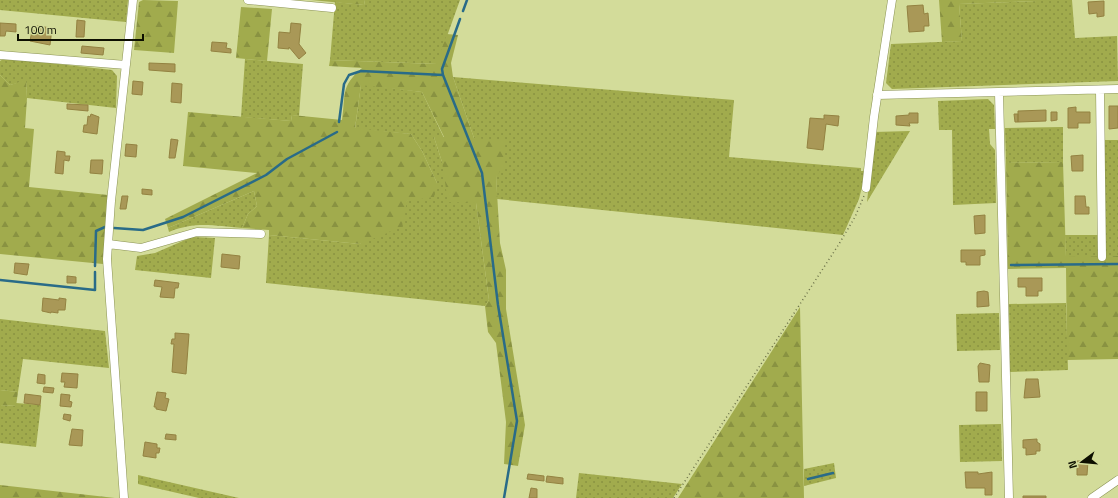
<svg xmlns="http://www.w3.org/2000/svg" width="1118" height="498" viewBox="0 0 1118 498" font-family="'Titillium Web',sans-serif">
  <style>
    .grass { fill: url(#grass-dots) }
    .forest { fill: url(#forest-firs) }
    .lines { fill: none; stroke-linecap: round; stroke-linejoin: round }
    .stream { stroke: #296b88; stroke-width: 2.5 }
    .building { fill: #a99857; stroke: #938241 }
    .minor-casing { stroke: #8b9354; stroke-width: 9 }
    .path { stroke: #6b7149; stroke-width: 1.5; stroke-dasharray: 1 3; stroke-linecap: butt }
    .minor { stroke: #fff; stroke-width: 8 }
  </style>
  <defs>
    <pattern id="grass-dots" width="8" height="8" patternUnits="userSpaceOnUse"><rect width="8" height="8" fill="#a1ab4d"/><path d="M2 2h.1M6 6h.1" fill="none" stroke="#899241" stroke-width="1.8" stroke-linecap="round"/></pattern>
    <pattern id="forest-firs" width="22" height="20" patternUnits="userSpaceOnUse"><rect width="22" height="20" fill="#a1ab4d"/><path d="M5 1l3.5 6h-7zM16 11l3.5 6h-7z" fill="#899241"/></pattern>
  </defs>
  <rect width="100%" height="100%" fill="#d3dc9a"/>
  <path class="grass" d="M 0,0 L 128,0 L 126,22 L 0,10 Z
    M 365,0 L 460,0 L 437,64 L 330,60 L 335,2 L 364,5 Z
    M 1037,0 L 1072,0 L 1075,38 L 1117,36 L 1118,81 L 892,89 L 886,83 L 891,44 L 962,41 L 959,4 L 1037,1 Z
    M 5,58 L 112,70 L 117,76 L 116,108 L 27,98 L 26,81 L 10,85 L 0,75 L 0,61 Z
    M 245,59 L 303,64 L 299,116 L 292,115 L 291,121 L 241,117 Z
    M 453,77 L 734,100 L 729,157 L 861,168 L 861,171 L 866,171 L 859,199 L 843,235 L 497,199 L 496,175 L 474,138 Z
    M 361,84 L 422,92 L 444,138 L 434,137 L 442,162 L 476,203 L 489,300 L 485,306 L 266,283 L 269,235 L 360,244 L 407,201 L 437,183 L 422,151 L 411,134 L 355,129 Z
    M 988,99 L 994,105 L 995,129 L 989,129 L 990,144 L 995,150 L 996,203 L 953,205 L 952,130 L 939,130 L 938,101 Z
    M 1063,127 L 1063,162 L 1006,163 L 1005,128 Z
    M 910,131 L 867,202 L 874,132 Z
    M 1104,140 L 1118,140 L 1118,256 L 1106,257 Z
    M 254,191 L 257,206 L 248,214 L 242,228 C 214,226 196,221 169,232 L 168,228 Z
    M 1065,235 L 1098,235 L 1098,257 L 1066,257 Z
    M 192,237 L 215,238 L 211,278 L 135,270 L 137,256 L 155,253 Z
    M 1066,303 L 1068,370 L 1010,372 L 1009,304 Z
    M 999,313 L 1000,350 L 957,351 L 956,314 Z
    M 0,319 L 105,331 L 109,368 L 23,359 L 18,392 L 0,390 Z
    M 16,403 L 41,405 L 36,447 L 0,443 L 0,405 L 15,406 Z
    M 1001,424 L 1002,461 L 960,462 L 959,425 Z
    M 834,463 L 836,478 L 804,486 L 804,469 Z
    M 579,473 L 682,484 L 673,498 L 576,498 Z
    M 138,475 L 239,498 L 199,498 L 138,484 Z"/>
  <path class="forest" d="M 143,0 L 178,1 L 174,53 L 134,50 L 139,2 Z
    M 311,0 L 365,0 L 364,5 Z
    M 939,0 L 1037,0 L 1037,1 L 959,4 L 962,41 L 942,42 Z
    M 241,7 L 272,9 L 267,61 L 236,58 Z
    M 447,34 L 458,35 L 451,63 L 453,77 L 474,138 L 504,141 L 504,167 L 496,176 L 500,243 L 506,270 L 506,309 L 525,425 L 518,466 L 504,464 L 506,422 L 496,343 L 488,332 L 485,306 L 489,300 L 476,203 L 448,202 L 442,162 L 434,137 L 444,137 L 422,92 L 361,85 L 355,128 L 411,134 L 422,151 L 437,183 L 434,197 L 407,201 L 402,227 L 360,244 L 269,235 L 269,230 L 242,228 L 248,214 L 257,206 L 254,191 L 168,228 L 165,219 L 257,173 L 183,166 L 188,112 L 291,121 L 292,115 L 342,120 C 346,94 340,87 362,68 L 329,66 L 330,60 L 436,64 Z
    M 0,75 L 10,85 L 26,80 L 27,98 L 25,128 L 34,129 L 29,187 L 108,195 L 103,264 L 0,254 Z
    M 1063,162 L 1066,257 L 1118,256 L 1118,359 L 1067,360 L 1066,268 L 1008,269 L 1006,163 Z
    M 800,307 L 804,498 L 678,498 Z
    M 0,390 L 18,392 L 16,406 L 0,405 Z
    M 0,485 L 115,498 L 0,498 Z"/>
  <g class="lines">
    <path class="stream" d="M 463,11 L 467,0
      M 443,75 L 442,69 L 460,19
      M 339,122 L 344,84 L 349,75 L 361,71 L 443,75 L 482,173 L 498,305 L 517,421 L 504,498
      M 114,228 L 143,230 L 183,217 L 266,175 L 287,159 L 337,132
      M 1011,265 L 1118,264
      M 95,266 L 96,231 L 105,227
      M 0,280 L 95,290 L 95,272
      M 808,479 L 833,473"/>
  </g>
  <path class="building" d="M 1104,1 L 1104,16 L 1097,17 L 1097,13 L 1089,14 L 1088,2 Z
    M 923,5 L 924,14 L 928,13 L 929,26 L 924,26 L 924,31 L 909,32 L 907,6 Z
    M 77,20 L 85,21 L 84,37 L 76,37 Z
    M 0,23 L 16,24 L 16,32 L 6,31 L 5,36 L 0,36 Z
    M 291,23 L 301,24 L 299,44 L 306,53 L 299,59 L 289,47 L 289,49 L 278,48 L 279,32 L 290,33 Z
    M 37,26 L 52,28 L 50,45 L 30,41 L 32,30 L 37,31 Z
    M 212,42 L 227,43 L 226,48 L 231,49 L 231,53 L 211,51 Z
    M 82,46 L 104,48 L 103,55 L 81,53 Z
    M 149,63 L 175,64 L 175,72 L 149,70 Z
    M 133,81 L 143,82 L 142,95 L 132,94 Z
    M 172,83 L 182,84 L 181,103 L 171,102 Z
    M 67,104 L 88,105 L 88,111 L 67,109 Z
    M 1109,106 L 1118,106 L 1118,128 L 1109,129 Z
    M 1076,107 L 1076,112 L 1090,112 L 1090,123 L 1078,123 L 1078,128 L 1068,128 L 1068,108 Z
    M 1046,110 L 1046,121 L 1018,122 L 1018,111 Z
    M 1051,112 L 1057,112 L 1057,120 L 1051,121 Z
    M 909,113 L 918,113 L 918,123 L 909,123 L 910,126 L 896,125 L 896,116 L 909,115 Z
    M 91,114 L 99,117 L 97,134 L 83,132 L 84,125 L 87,125 L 88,116 L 90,117 Z
    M 1014,114 L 1018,114 L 1018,122 L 1015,122 Z
    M 824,115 L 839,116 L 838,126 L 826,124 L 823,150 L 807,148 L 810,118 L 824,119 Z
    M 171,139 L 178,140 L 175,158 L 169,158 Z
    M 126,144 L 137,145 L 136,157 L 125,156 Z
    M 57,151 L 65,152 L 65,156 L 70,156 L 69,161 L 64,160 L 63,174 L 55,173 Z
    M 1083,155 L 1083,171 L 1072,171 L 1071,156 Z
    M 91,160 L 103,160 L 102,174 L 90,173 Z
    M 142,189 L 152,190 L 152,195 L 142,194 Z
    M 122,196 L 128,196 L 126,209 L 120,209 Z
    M 1075,196 L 1085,196 L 1086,207 L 1089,207 L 1089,214 L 1075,214 Z
    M 985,215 L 985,233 L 975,234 L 974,216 Z
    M 961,250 L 985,250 L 985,255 L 980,256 L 980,265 L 966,265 L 966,262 L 961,262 Z
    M 222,254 L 240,256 L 239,269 L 221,267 Z
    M 15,263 L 29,264 L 27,275 L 14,273 Z
    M 67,276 L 76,277 L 76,283 L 67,283 Z
    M 1018,278 L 1042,278 L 1042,291 L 1038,291 L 1038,296 L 1026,296 L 1026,287 L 1018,287 Z
    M 155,280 L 179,283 L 178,288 L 175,288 L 174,298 L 160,297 L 162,287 L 154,286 Z
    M 984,291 L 988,292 L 989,306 L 977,307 L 977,292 Z
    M 43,298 L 59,300 L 59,298 L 66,299 L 65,310 L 58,310 L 58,313 L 51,312 L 51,313 L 42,311 Z
    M 175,333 L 189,334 L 186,374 L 172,372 L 174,344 L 171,344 L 172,339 L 175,339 Z
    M 980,363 L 990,365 L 989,382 L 979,382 L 978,366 Z
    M 62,373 L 78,374 L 77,388 L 64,387 L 65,382 L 61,382 Z
    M 38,374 L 45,375 L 45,384 L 37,383 Z
    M 1026,379 L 1038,379 L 1040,397 L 1024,398 Z
    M 44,387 L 54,388 L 53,393 L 43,392 Z
    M 157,392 L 166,393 L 165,398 L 169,399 L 166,411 L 156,409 L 156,407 L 154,407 Z
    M 976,392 L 987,392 L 987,411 L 976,411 Z
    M 25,394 L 41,396 L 40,405 L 24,403 Z
    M 61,394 L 70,395 L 69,401 L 72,402 L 71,407 L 60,406 Z
    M 64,414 L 71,415 L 70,421 L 63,419 Z
    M 72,429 L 83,430 L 82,446 L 69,445 Z
    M 166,434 L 176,435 L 176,440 L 165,439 Z
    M 1037,439 L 1037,442 L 1040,444 L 1040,451 L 1036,451 L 1036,454 L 1026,455 L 1026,448 L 1023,448 L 1023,440 Z
    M 145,442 L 157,444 L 157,448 L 160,448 L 159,453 L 156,453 L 156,458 L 143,456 Z
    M 1077,461 L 1088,461 L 1087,475 L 1077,475 Z
    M 965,472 L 978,472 L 978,474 L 992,472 L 992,495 L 985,495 L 985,488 L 966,488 Z
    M 528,474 L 544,476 L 544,481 L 527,479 Z
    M 547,476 L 563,478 L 563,484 L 546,482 Z
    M 531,488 L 537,489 L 537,498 L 529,498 Z
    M 1023,496 L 1046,496 L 1046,498 L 1023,498 Z"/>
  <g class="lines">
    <defs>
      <path id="minor" d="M 248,0 L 332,8
        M 0,55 L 126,65
        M 1100,90 L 1102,257
        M 999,93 L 1009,498
        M 877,95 L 1118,89
        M 866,188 L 874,117 L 892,0
        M 108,244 L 141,248 L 197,232 L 261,234
        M 124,498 L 107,259 L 111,201 L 133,0
        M 1092,498 L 1118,480"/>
    </defs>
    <use href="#minor" class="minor-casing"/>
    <path class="path" d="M 674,498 L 839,244 L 855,217 L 864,196"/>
    <use href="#minor" class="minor"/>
  </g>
  <g transform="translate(1082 462) rotate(254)" stroke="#d3dc9a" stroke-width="3" paint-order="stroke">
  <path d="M0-3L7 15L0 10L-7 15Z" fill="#0d0f00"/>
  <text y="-6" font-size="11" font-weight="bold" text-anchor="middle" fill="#0d0f00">N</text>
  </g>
  <path d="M18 34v6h125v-6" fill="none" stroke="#0d0f00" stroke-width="2"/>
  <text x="24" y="34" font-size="12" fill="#0d0f00" stroke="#d3dc9a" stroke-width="3" paint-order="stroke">100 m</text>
</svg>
